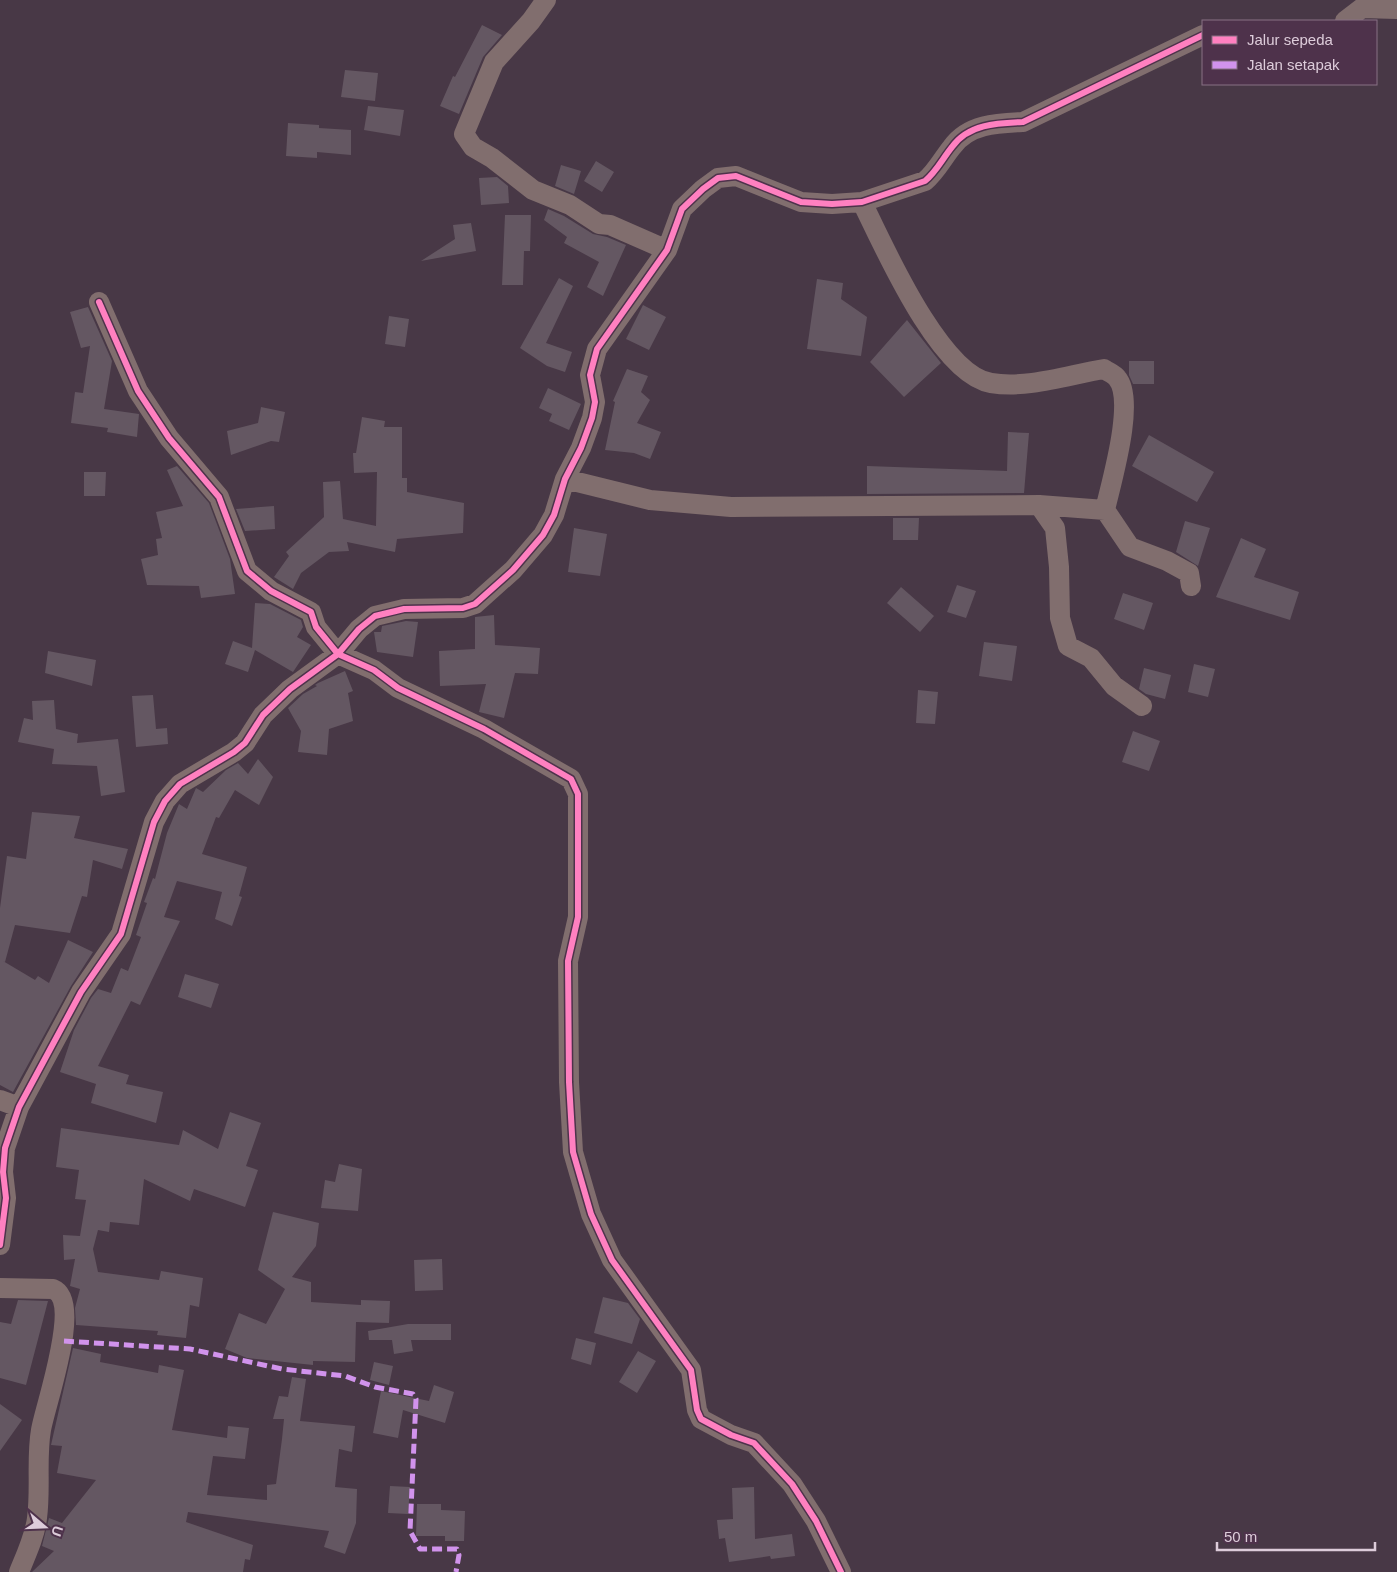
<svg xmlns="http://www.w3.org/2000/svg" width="1397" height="1572" viewBox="0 0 1397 1572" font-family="Arial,sans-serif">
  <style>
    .building { fill: #645762 }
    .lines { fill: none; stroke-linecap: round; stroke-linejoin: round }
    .street { stroke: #816e6e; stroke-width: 20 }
    .quiet { stroke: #d193ec; stroke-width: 5; stroke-dasharray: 10 5; stroke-linecap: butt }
    .cycleway-casing { stroke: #4e324b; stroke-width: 9 }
    .cycleway { stroke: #ff80c0; stroke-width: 6 }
  </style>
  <rect width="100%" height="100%" fill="#483846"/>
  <path class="building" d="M 482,25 L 502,35 L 483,57 L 459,114 L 440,106 L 453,76 L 455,77 Z
    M 345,70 L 378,73 L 375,101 L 341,97 Z
    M 368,106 L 404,110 L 400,136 L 364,130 Z
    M 288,123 L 319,125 L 319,128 L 351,130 L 351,155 L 317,152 L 317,158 L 286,156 Z
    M 596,161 L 614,172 L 602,192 L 584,181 Z
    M 561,165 L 581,171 L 574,194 L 555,186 Z
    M 497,177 L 508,186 L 509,203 L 481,205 L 479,178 Z
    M 548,209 L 564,216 L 593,234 L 607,237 L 626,245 L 603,296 L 587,287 L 599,262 L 564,243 L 567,237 L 544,220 Z
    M 505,215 L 531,215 L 530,251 L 524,251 L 523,285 L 502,285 Z
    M 471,223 L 476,251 L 421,261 L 455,239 L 453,225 Z
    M 559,278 L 573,286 L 546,343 L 572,352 L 565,372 L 547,366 L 520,348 Z
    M 817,279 L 843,283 L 841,299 L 867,317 L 861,356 L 807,349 Z
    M 643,305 L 666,317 L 649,350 L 626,339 Z
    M 88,307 L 112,361 L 104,409 L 139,414 L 137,437 L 107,432 L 108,428 L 71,423 L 75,392 L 83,393 L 90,346 L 81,348 L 70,312 Z
    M 389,316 L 409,319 L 405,347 L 385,344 Z
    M 907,320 L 941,363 L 904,397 L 870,362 Z
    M 1129,361 L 1154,361 L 1154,384 L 1133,384 L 1129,375 Z
    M 627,369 L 648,376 L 641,392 L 650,400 L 637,423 L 661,432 L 650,459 L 634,453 L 605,450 L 615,402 L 613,401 Z
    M 548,388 L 581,404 L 569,430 L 549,421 L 552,414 L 539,408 Z
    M 261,407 L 285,412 L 279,442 L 271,441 L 231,455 L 227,431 L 258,423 Z
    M 362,417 L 385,421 L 384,427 L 402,427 L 402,478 L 407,478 L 407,492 L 464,503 L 463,533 L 397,539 L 395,552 L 347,542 L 349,551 L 329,552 L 301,573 L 293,589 L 274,577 L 289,556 L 286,552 L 324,517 L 323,482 L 340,481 L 343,519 L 376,526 L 377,472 L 354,473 L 353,453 L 356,453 Z
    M 1008,432 L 1029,433 L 1024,493 L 867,494 L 867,466 L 1007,471 Z
    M 1149,435 L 1214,472 L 1197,502 L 1132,466 Z
    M 177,466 L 209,503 L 230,559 L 235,594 L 201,598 L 199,586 L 147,585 L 141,559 L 158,555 L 156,539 L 162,538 L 156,512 L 183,506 L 167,470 Z
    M 84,472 L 106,472 L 105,496 L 84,496 Z
    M 274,506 L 275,529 L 245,531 L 236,509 Z
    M 893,518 L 919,518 L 918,540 L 893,540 Z
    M 1185,521 L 1210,528 L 1198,566 L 1176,552 Z
    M 574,528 L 607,534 L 600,576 L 568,572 Z
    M 1241,538 L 1266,549 L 1254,577 L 1299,592 L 1290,620 L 1216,597 Z
    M 957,585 L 976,591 L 966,618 L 947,612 Z
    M 901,587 L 934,616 L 920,632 L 887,603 Z
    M 1123,593 L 1153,603 L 1144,630 L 1114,619 Z
    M 255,603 L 270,604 L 301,620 L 303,627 L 297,637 L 311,645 L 293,672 L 255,650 L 248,672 L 225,664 L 233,641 L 252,648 Z
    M 494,615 L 495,645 L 540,648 L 538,674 L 515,673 L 504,718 L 479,712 L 486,684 L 440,686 L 439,651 L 475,649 L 475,617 Z
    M 406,621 L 418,622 L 413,657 L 377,652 L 374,632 L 381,632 L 382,626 Z
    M 984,642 L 1017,646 L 1012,681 L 979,676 Z
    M 48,651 L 96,660 L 92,686 L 45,673 Z
    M 1194,664 L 1215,669 L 1208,697 L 1188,692 Z
    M 1144,668 L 1171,675 L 1165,699 L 1146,694 L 1139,689 Z
    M 345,671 L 353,691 L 348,693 L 353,721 L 329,729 L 327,755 L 298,752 L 301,731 L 288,708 L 303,694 L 317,686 L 315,685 L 318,683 Z
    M 918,690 L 938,692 L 935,724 L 916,723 Z
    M 153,695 L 156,729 L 167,728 L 168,744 L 136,747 L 132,696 Z
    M 54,700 L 56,729 L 78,734 L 77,743 L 118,739 L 125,792 L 101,796 L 97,766 L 52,764 L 54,749 L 18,742 L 24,718 L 33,720 L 32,701 Z
    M 1133,731 L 1160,741 L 1149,771 L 1122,762 Z
    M 258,759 L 273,777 L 259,805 L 235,790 L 219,818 L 216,817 L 202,854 L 247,867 L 239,896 L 242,897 L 232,926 L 215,919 L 222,892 L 177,881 L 164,917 L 180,921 L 140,1005 L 131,1001 L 98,1066 L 129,1075 L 126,1084 L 163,1092 L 156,1123 L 91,1103 L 96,1084 L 60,1072 L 74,1030 L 91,998 L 98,989 L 111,993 L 121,968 L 128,971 L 141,937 L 136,935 L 147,903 L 144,902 L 153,878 L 155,879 L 167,833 L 179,804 L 187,809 L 196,788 L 203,792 L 226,770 L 238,763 L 248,774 Z
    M 32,812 L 80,816 L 74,838 L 128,849 L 122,869 L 93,860 L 87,897 L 82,896 L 70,933 L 15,925 L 5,962 L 3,961 L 35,980 L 38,976 L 49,983 L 68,940 L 93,952 L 71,986 L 13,1092 L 0,1085 L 0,908 L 7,856 L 26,859 Z
    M 185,974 L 219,984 L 211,1008 L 178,997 Z
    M 230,1112 L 261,1123 L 246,1166 L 258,1170 L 245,1207 L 194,1189 L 190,1201 L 144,1179 L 139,1225 L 110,1222 L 109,1232 L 98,1230 L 93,1249 L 98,1272 L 159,1280 L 161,1271 L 203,1278 L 199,1307 L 190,1305 L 186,1338 L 157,1335 L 158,1331 L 76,1325 L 75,1308 L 80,1289 L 70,1286 L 75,1259 L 64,1260 L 63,1235 L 80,1236 L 86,1200 L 75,1199 L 79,1170 L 56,1167 L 61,1128 L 179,1145 L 183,1130 L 218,1149 Z
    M 339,1164 L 362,1169 L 358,1211 L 321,1208 L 325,1180 L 335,1182 Z
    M 273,1212 L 319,1223 L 316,1246 L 292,1277 L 311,1282 L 311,1302 L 361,1305 L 361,1300 L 390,1301 L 389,1323 L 356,1322 L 355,1362 L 313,1361 L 313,1365 L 247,1358 L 225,1349 L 239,1313 L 266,1324 L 285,1289 L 258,1270 Z
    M 442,1259 L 443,1290 L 415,1291 L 414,1260 Z
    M 603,1297 L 628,1303 L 640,1319 L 632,1344 L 594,1333 Z
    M 18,1300 L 48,1301 L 26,1385 L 0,1378 L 0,1322 L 11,1324 Z
    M 408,1324 L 451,1324 L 451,1340 L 411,1340 L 413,1351 L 394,1354 L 392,1340 L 369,1340 L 368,1331 Z
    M 576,1338 L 596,1343 L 591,1365 L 571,1359 Z
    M 73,1348 L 101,1354 L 100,1362 L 158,1373 L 159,1365 L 184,1370 L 172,1430 L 227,1438 L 228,1426 L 249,1428 L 245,1459 L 213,1456 L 207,1495 L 267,1500 L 267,1485 L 276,1484 L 282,1439 L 284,1419 L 273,1419 L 279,1396 L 288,1397 L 292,1377 L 306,1379 L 300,1421 L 355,1426 L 352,1452 L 339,1449 L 335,1487 L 357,1489 L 356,1523 L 345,1554 L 324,1547 L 329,1531 L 188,1512 L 186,1522 L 253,1545 L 250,1560 L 245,1559 L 243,1572 L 32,1572 L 54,1551 L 42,1546 L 49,1518 L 62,1523 L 96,1480 L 57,1473 L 62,1446 L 51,1445 Z
    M 638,1351 L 656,1361 L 637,1393 L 619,1382 Z
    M 374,1362 L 393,1366 L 389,1385 L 370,1380 Z
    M 434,1385 L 454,1392 L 445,1423 L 403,1410 L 398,1438 L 373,1433 L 381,1391 L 429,1401 Z
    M 0,1404 L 22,1420 L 0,1451 Z
    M 390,1486 L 410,1487 L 408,1514 L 388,1513 Z
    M 754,1487 L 755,1539 L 792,1534 L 795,1556 L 771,1559 L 770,1556 L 729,1562 L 725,1538 L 719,1539 L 717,1520 L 733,1519 L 732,1488 Z
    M 417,1504 L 441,1504 L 441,1510 L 465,1511 L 464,1541 L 445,1541 L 445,1536 L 416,1536 Z"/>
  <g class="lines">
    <path class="street" d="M 546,0 L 531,21 L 494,62 L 464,134 L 473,147 L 492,158 L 533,190 L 570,205 L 599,224 L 610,225 L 667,250
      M 1345,21 L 1362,8 L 1397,9
      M 862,202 C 884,247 940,375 991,383 C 1028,389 1068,375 1104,369 C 1108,372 1114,374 1117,378 C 1136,400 1111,483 1105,510 L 1130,547 L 1167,561 L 1189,573 L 1191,586
      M 99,302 L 138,391 L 169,438 L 219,497 L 247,571 L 271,591 L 311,612 L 316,627 L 338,654 L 374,670 L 398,688 L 484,729 L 571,779 L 578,794 L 578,917 L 568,961 L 569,1082 L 573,1152 L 591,1214 L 612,1260 L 691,1370 L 697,1410 L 701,1419 L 731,1435 L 754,1443 L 792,1484 L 816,1521 L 841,1572
      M 565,479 L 650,500 L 731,507 L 1039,505 L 1105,510
      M 1039,505 L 1055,528 L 1059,567 L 1060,618 L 1068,646 L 1091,658 L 1114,686 L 1142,706
      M 0,1100 L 19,1107
      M 0,1245 L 6,1198 L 3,1172 L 5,1148 L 19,1107 L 81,992 L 121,934 L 154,822 L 165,801 L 180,784 L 234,752 L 245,743 L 263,715 L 290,689 L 338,654 L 359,629 L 375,616 L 404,609 L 463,608 L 475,604 L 513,570 L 543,535 L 554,515 L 565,479 L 581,448 L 592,418 L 595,402 L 590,375 L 597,349 L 667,250 L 682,209 L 703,189 L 718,178 L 736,176 L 801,202 L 832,204 L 862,202 L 925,181 C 936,172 943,158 952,147 C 968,124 997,123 1023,122 L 1203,35
      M 0,1288 L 53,1289 C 83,1301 45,1405 41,1430 C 36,1458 41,1489 37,1518 C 35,1536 26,1555 19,1572"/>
    <path class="quiet" d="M 64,1341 L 190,1349 L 282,1369 L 345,1376 L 375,1387 L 413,1394 L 416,1399 L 410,1531 L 420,1549 L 457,1549 L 459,1555 L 456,1572"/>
    <defs>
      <path id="cycleway" d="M 99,302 L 138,391 L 169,438 L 219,497 L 247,571 L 271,591 L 311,612 L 316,627 L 338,654 L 374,670 L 398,688 L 484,729 L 571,779 L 578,794 L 578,917 L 568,961 L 569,1082 L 573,1152 L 591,1214 L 612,1260 L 691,1370 L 697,1410 L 701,1419 L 731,1435 L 754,1443 L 792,1484 L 816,1521 L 841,1572
        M 0,1245 L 6,1198 L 3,1172 L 5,1148 L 19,1107 L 81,992 L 121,934 L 154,822 L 165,801 L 180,784 L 234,752 L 245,743 L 263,715 L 290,689 L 338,654 L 359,629 L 375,616 L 404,609 L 463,608 L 475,604 L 513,570 L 543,535 L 554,515 L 565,479 L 581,448 L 592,418 L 595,402 L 590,375 L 597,349 L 667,250 L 682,209 L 703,189 L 718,178 L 736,176 L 801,202 L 832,204 L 862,202 L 925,181 C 936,172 943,158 952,147 C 968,124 997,123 1023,122 L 1203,35"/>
    </defs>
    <use href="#cycleway" class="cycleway-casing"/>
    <use href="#cycleway" class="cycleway"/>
  </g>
  <rect x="1202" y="20" width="175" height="65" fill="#4e324b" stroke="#877084"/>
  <rect x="1212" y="36" width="25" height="8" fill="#ff80c0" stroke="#877084"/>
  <text x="1247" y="45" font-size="15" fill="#ddccda">Jalur sepeda</text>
  <rect x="1212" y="61" width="25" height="8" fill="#d193ec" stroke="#877084"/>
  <text x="1247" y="70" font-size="15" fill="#ddccda">Jalan setapak</text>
  <g transform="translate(45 1527) rotate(109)" stroke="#4e324b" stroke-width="4" paint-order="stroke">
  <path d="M0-4L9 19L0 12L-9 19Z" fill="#ddccda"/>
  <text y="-8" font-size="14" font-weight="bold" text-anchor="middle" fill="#ddccda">U</text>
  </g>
  <path d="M1217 1542v8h158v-8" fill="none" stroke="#ddccda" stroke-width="2.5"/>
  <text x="1224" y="1542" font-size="15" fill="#ddccda" stroke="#4e324b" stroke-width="4" paint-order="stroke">50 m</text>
</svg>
